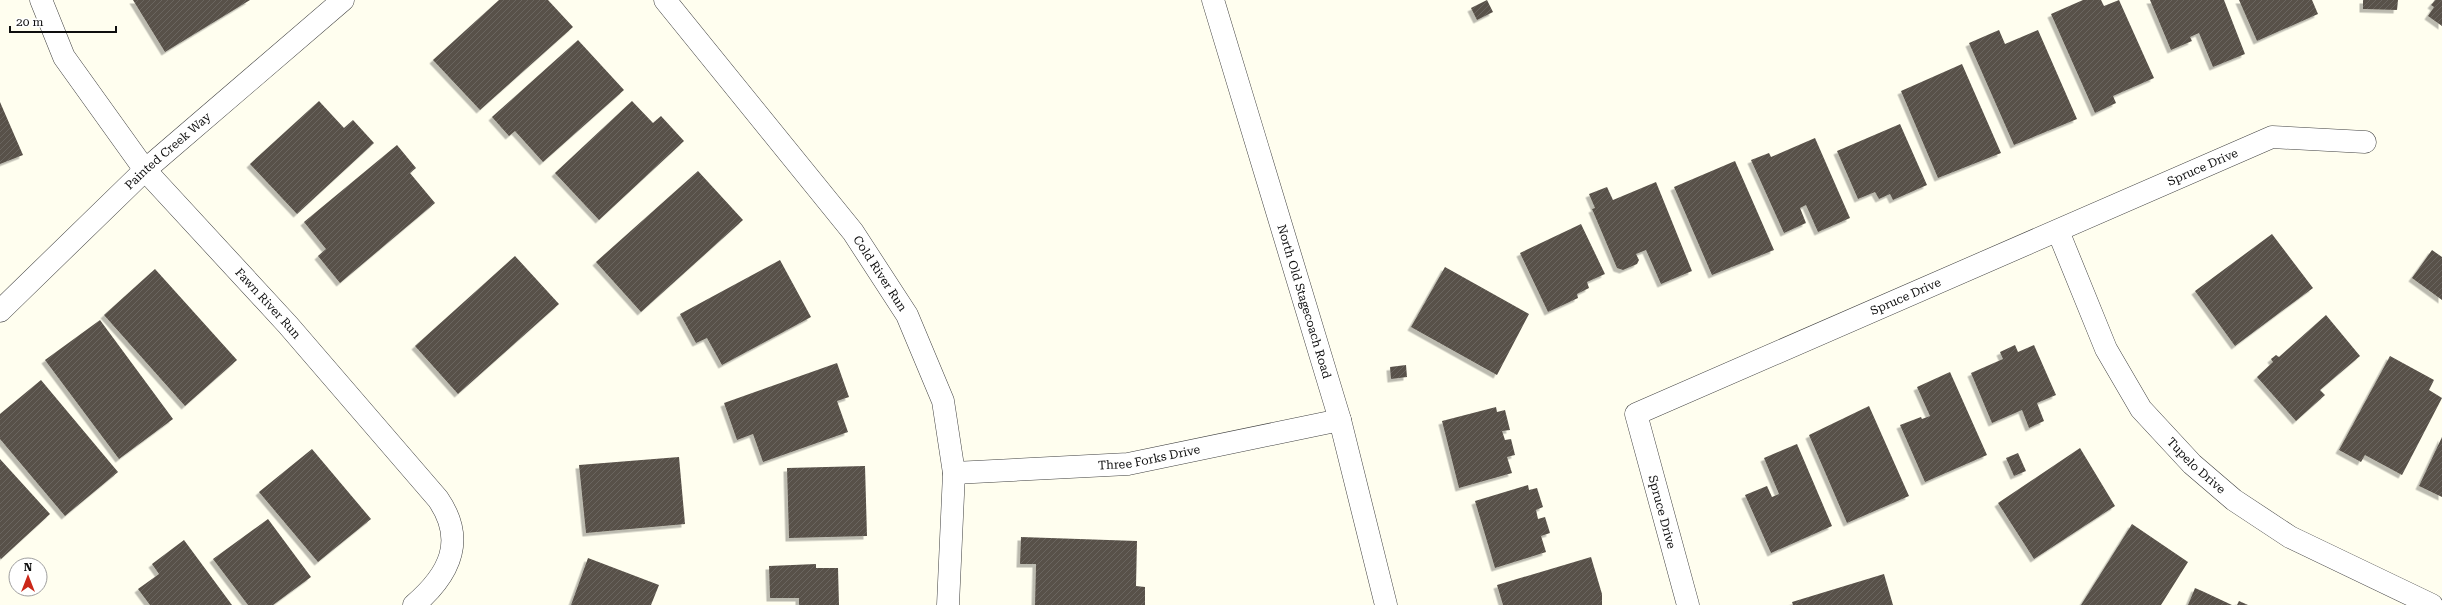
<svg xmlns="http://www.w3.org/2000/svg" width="2442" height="605" viewBox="0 0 2442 605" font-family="'Roboto Serif',serif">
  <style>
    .building { fill: url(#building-hatch); filter: url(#shadow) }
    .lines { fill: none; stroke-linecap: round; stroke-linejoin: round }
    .minor-casing { stroke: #414141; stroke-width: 23 }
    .minor { stroke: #fff; stroke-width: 22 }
    .labels { text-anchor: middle; stroke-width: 4; stroke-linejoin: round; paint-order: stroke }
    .street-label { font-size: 12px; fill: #0e0e0e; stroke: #fff }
  </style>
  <defs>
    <pattern id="building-hatch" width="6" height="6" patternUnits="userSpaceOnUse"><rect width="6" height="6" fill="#585149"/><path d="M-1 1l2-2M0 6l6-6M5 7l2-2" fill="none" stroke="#6b655f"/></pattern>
    <filter id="shadow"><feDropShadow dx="-3.5" dy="3.5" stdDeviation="0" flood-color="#0004"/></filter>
  </defs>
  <rect width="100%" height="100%" fill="#fffeef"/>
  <path class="building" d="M 133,0 L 250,0 L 165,52 Z
    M 499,0 L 548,0 L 573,27 L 480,110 L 433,60 Z
    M 1487,0 L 1493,12 L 1477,20 L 1471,8 Z
    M 2083,0 L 2101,0 L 2104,6 L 2119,0 L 2154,78 L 2113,96 L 2116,103 L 2095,113 L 2051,14 Z
    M 2150,0 L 2224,0 L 2245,54 L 2213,67 L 2199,33 L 2190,37 L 2192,41 L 2171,50 Z
    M 2239,0 L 2312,0 L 2318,14 L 2257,41 Z
    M 2363,0 L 2398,0 L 2397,10 L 2363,9 Z
    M 2435,0 L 2442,0 L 2442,26 L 2428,16 L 2434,7 L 2431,5 Z
    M 1999,30 L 2005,44 L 2038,30 L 2077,119 L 2014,145 L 1969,43 Z
    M 578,40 L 624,90 L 543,162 L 515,131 L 509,136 L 492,117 Z
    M 1962,64 L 2001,153 L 1938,178 L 1901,91 Z
    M 319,101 L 344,128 L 353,120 L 374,143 L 297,214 L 250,164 Z
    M 632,101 L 653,123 L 661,116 L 684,141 L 599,220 L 555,173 Z
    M 0,102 L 23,155 L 0,164 Z
    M 1900,124 L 1927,185 L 1893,200 L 1890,194 L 1879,199 L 1875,192 L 1858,199 L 1837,151 Z
    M 1815,138 L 1850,218 L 1818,232 L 1806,205 L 1800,208 L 1806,223 L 1784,233 L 1751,160 L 1769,153 L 1771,157 Z
    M 397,145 L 416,168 L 410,173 L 435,203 L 340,283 L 318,256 L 326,249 L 304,222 Z
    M 1735,161 L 1774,250 L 1712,275 L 1674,187 Z
    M 698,171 L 743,220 L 641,312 L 596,262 Z
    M 1656,182 L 1692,271 L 1661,284 L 1646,250 L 1636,254 L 1639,260 L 1637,264 L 1623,270 L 1617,268 L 1592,209 L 1595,208 L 1589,194 L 1607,187 L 1613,200 Z
    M 1581,224 L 1605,274 L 1587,282 L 1589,288 L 1577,294 L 1578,298 L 1548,312 L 1520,253 Z
    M 2272,234 L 2313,288 L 2235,346 L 2195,291 Z
    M 2432,250 L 2442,257 L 2442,300 L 2412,278 Z
    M 515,256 L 559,304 L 458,394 L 415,346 Z
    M 780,260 L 811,317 L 722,365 L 707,338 L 696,343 L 680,314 Z
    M 1445,267 L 1529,314 L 1497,375 L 1411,327 Z
    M 155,269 L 237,360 L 185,406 L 104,315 Z
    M 2326,315 L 2360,356 L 2320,390 L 2325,395 L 2296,421 L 2257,377 L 2273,362 L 2271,359 L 2276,355 L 2279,357 Z
    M 100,320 L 173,419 L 119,459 L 45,360 Z
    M 2015,345 L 2018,352 L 2034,345 L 2056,395 L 2037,403 L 2044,421 L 2029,428 L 2022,410 L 1992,423 L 1971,373 L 2003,359 L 2000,352 Z
    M 2390,356 L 2434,380 L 2429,390 L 2442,398 L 2402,475 L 2365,455 L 2361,462 L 2339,450 Z
    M 837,363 L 849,397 L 837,401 L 848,432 L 763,462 L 753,434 L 737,440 L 724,403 Z
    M 1406,365 L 1407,377 L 1391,379 L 1390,367 Z
    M 1950,372 L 1987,455 L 1925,482 L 1900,425 L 1921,417 L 1922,419 L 1930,416 L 1917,387 Z
    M 41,380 L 118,472 L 65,516 L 0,439 L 0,414 Z
    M 1869,406 L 1909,496 L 1847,523 L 1809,435 Z
    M 1496,407 L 1497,412 L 1505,410 L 1510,430 L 1502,431 L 1505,440 L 1511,439 L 1515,455 L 1507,457 L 1512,473 L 1459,488 L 1442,421 Z
    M 2442,437 L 2442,497 L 2419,486 Z
    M 1797,444 L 1832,526 L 1771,553 L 1745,495 L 1767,486 L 1772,497 L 1779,494 L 1764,458 Z
    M 2080,448 L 2115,506 L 2034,559 L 1998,503 Z
    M 312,449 L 371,519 L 318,562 L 259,492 Z
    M 2018,453 L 2026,471 L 2014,476 L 2006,458 Z
    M 679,457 L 685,524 L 586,533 L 579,465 Z
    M 0,459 L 50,514 L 1,559 L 0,558 Z
    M 865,466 L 867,536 L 789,538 L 787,468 Z
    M 1528,485 L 1529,490 L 1537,488 L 1543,507 L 1536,510 L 1538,519 L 1545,517 L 1550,533 L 1541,536 L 1546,552 L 1495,568 L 1475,501 Z
    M 268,519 L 311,577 L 273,605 L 248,605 L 213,559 Z
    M 2132,524 L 2188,562 L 2161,605 L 2081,605 Z
    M 1021,537 L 1137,541 L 1136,586 L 1145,587 L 1145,605 L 1035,605 L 1036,564 L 1020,564 Z
    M 184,540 L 232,605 L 150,605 L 138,589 L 159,574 L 152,564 Z
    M 1591,557 L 1602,594 L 1602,605 L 1503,605 L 1497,585 Z
    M 588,558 L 659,585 L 651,605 L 571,605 Z
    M 816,564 L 816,568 L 838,568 L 839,605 L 799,605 L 799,598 L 770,598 L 769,566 Z
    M 1884,574 L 1893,605 L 1793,605 L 1792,602 Z
    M 2195,588 L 2202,591 L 2232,605 L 2188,605 Z
    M 2239,601 L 2248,605 L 2237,605 Z"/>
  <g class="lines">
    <defs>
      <g id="minor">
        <path id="s1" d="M 41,0 L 64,57 L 145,170 L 288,325 L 438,499 C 467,541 449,575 414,605"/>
        <path id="s2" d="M 665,0 L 853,232 L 907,315 L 943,401 L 954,473 L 948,605"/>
        <path id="s3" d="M 1213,0 L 1340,420 L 1386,605"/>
        <path id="s4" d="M 2058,231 L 2106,349 L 2141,409 L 2192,464 L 2234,500 L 2290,537 L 2432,605"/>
        <path id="s5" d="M 0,311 L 145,170 L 343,0"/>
        <path id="s6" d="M 954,473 L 1128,464 L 1340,420"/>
        <path id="s7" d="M 1688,605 L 1636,414 L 2272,137 L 2365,142"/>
      </g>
    </defs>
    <use href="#minor" class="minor-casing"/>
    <use href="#minor" class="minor"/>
  </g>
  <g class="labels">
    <g class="street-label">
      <text dy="4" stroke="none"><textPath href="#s5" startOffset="232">Painted Creek Way</textPath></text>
      <text dy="4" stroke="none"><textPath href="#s7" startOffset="816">Spruce Drive</textPath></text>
      <text dy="4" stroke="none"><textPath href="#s2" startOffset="348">Cold River Run</textPath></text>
      <text dy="4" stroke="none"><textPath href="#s7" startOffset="492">Spruce Drive</textPath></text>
      <text dy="4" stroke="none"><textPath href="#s3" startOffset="315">North Old Stagecoach Road</textPath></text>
      <text dy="4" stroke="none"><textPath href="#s1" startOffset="382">Fawn River Run</textPath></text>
      <text dy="4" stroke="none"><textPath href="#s6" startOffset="196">Three Forks Drive</textPath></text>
      <text dy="4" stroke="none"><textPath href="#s4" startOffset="276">Tupelo Drive</textPath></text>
      <text transform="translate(1662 512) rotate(75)" y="4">Spruce Drive</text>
    </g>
  </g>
  <g transform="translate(28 577)"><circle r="19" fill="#ffffff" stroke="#9f9f9f"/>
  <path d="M0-3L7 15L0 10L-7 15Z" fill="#cb2718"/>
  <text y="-6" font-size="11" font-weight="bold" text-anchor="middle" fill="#0e0e0e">N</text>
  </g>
  <path d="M10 26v6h106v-6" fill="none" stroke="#0e0e0e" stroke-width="2"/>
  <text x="16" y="26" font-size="12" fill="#0e0e0e" stroke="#ffffff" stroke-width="3" paint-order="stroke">20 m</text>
</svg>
